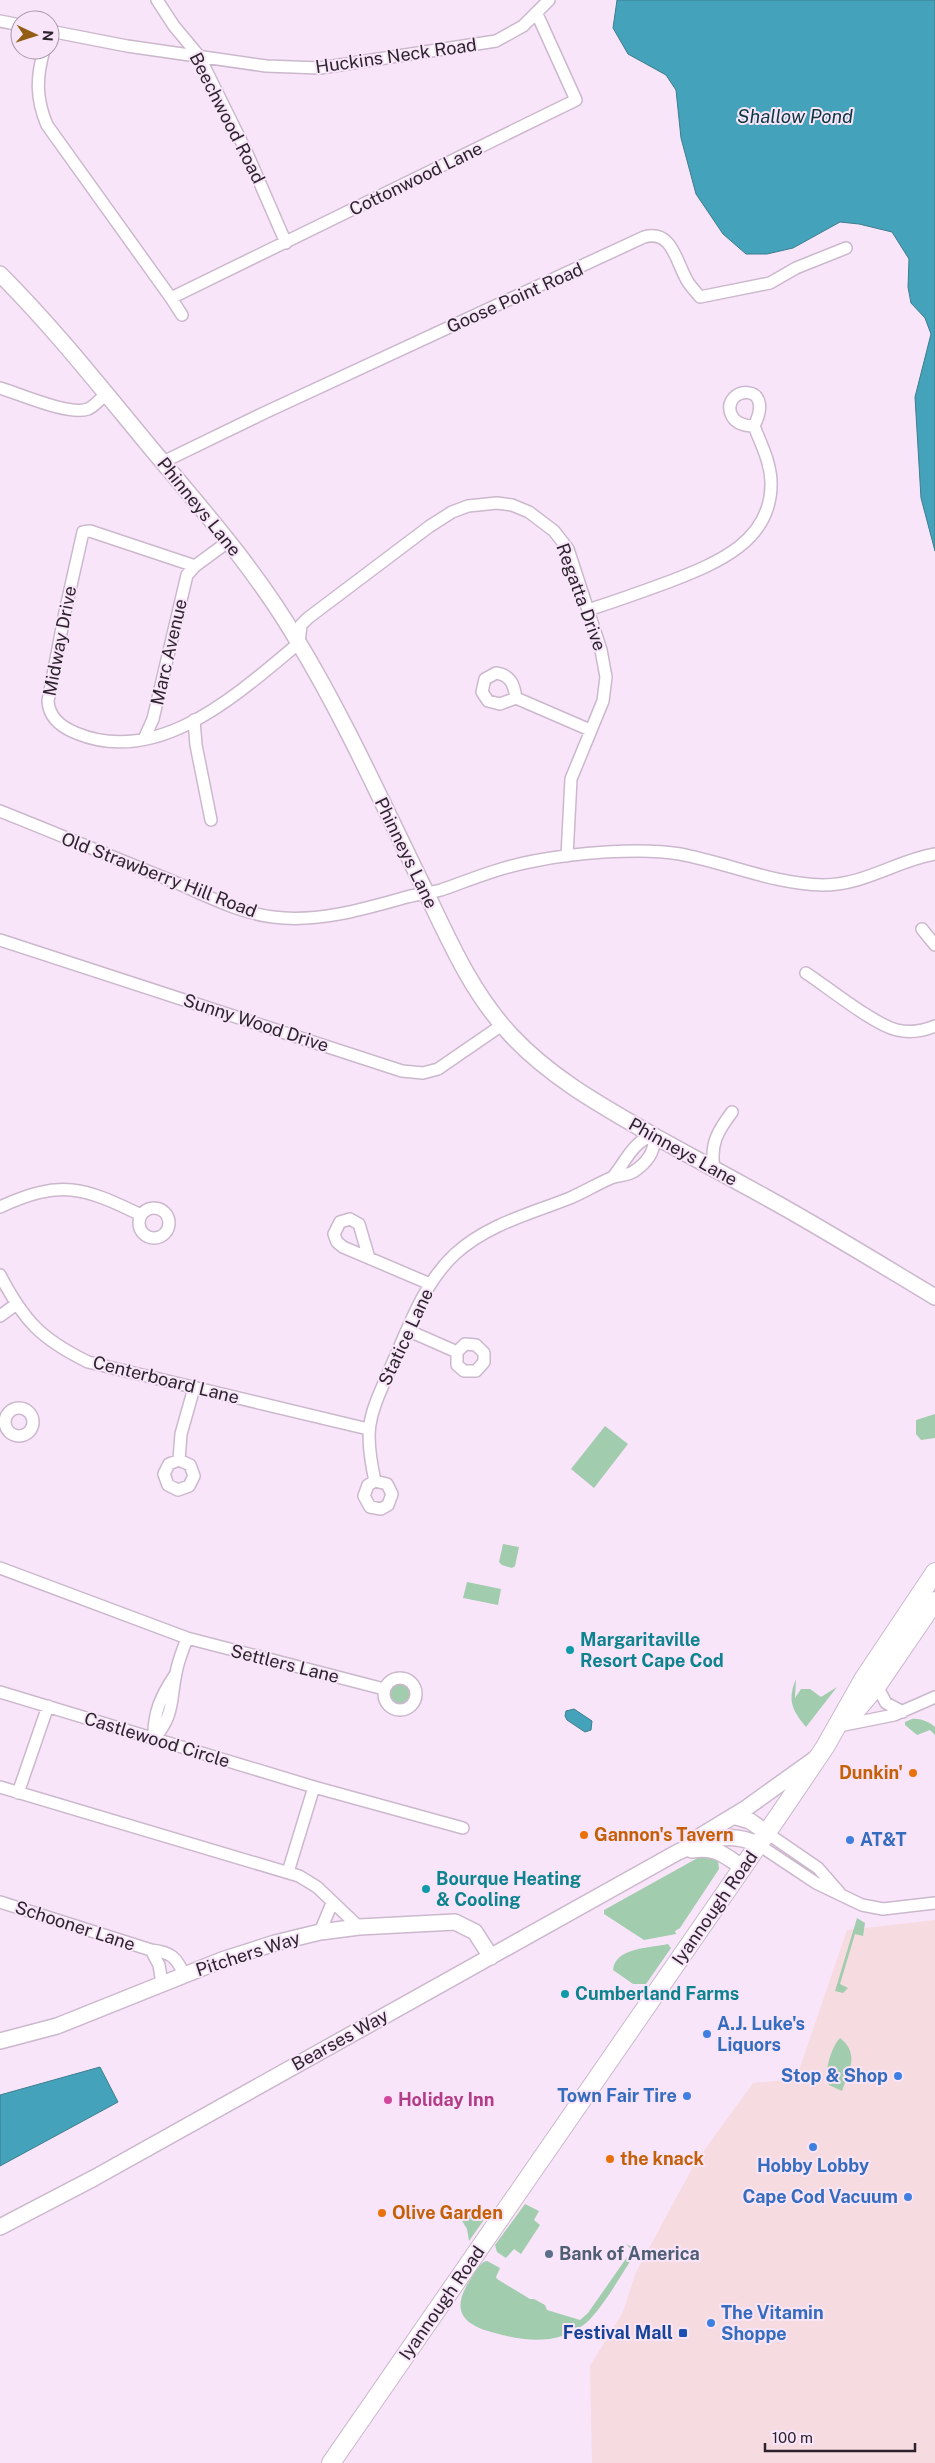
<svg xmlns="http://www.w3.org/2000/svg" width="935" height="2463" viewBox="0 0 935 2463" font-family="'Public Sans',sans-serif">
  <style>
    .commercial { fill: #f6dbe0 }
    .green { fill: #a1ccad }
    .water { fill: #44a3ba; stroke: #3d7d8f }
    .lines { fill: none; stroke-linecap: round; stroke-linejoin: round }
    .minor-casing { stroke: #ccb8cd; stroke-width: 14 }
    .secondary-casing { stroke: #ccb8cd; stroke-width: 18 }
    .primary-casing { stroke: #ccb8cd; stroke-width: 20 }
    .minor { stroke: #fff; stroke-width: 11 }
    .secondary { stroke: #fff; stroke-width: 15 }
    .primary { stroke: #fff; stroke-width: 18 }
    .culture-dot { fill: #0f9aa8; stroke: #f9e5fa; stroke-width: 2 }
    .food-dot { fill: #e8710a; stroke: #f9e5fa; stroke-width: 2 }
    .shop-dot { fill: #3f7fe0; stroke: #f9e5fa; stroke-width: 2 }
    .hotel-dot { fill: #d1479c; stroke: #f9e5fa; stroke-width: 2 }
    .service-dot { fill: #5c6f8a; stroke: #f9e5fa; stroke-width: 2 }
    .transit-dot { fill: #1a4fb4; stroke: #f9e5fa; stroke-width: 2 }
    .labels { text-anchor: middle; stroke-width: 4; stroke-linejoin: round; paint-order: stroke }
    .street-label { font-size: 18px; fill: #2c242c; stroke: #f9e5fa }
    .culture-label { font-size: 18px; font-weight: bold; fill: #0d838f; stroke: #f9e5fa; text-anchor: start }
    .food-label { font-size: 18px; font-weight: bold; fill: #c56008; stroke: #f9e5fa; text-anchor: start }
    .shop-label { font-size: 18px; font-weight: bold; fill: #366cbe; stroke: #f9e5fa; text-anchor: start }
    .hotel-label { font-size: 18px; font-weight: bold; fill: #b23c85; stroke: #f9e5fa; text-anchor: start }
    .service-label { font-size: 18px; font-weight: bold; fill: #4e5e75; stroke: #f9e5fa; text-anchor: start }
    .transit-label { font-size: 18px; font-weight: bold; fill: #164399; stroke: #f9e5fa; text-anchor: end }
    .water-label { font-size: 19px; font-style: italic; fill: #0a3741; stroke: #f9e5fa }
  </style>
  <rect width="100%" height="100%" fill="#f9e5fa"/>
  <path class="commercial" d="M 935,1920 L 935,2463 L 592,2463 L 590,2366 L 623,2312 L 636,2272 L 695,2163 L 753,2083 L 796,2079 L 847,1930 Z"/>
  <path class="green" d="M 935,1414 L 935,1438 L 921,1440 L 916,1434 L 916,1420 Z
    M 605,1426 L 628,1444 L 594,1488 L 571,1469 Z
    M 503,1544 L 519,1547 L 515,1566 L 512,1568 L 502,1565 L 499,1562 Z
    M 467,1582 L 501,1589 L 498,1605 L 463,1598 Z
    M 796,1679 L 795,1698 L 801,1689 L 810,1689 L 821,1697 L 837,1687 L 806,1727 C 792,1710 787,1700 796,1679 Z
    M389 1695a11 11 0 1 1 22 0a11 11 0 1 1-22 0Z
    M 912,1719 C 921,1718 929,1722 935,1727 L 935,1735 L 930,1730 L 917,1735 L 905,1725 L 905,1722 Z
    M 703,1855 L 710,1856 L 718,1860 L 719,1869 L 680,1928 L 675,1931 L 676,1934 L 644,1940 L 604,1914 L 604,1910 Z
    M 857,1918 L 865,1923 L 863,1936 L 855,1934 L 840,1984 L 848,1988 L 843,1993 L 835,1991 Z
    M 668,1944 L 671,1948 L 646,1984 L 633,1984 L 613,1970 C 615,1947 651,1948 668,1944 Z
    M 840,2038 C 860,2054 849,2070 842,2091 L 829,2085 C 823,2074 831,2047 840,2038 Z
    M 525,2204 L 539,2211 L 534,2220 L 540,2225 L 521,2254 L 514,2249 L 506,2258 L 497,2252 L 495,2245 Z
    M 461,2211 L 488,2214 L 469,2241 L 467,2229 L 458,2214 Z
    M 626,2244 L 634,2248 L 635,2254 C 622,2273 603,2308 586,2323 C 559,2345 526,2342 495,2333 C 463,2325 450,2311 470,2280 C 475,2273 479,2262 487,2261 L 500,2268 L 496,2277 L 497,2279 L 530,2299 L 534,2299 L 545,2305 L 547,2310 L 580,2320 L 588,2313 L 632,2250 Z"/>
  <path class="water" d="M 617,0 L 935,0 L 935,551 L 921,498 L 915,397 L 931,334 L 925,318 L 911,303 L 908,287 L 909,259 L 892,232 L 859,224 L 840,222 L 793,248 L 767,254 L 746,254 L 723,234 L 696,194 L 681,138 L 676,90 L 666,75 L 628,54 L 613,28 Z
    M 574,1709 L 592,1721 L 591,1730 L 585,1732 L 567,1720 L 565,1716 L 566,1711 Z
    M 100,2067 L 118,2102 L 0,2166 L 0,2095 Z"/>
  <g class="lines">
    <defs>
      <path id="minor" d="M 157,0 L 174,26 L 199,56 L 246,151 L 286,243
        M 0,21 L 20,25
        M 50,31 L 127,46 L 266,66 L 320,68 L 496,41 L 523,26 L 549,0
        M 44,50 C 36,78 36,99 47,125 L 171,298 L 576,100 L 537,14
        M 171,298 L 182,315
        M 0,388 C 20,394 69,416 88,409 C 95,406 100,399 106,394
        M 163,462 L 264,413 L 644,237 C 673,229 676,263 688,282 C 691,287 696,292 700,297 L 770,283 L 796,268 L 846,248
        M 229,541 L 195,566 L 90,531 L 83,532 L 65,612 L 48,701 C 49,718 61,727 76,733 C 159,768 240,692 299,643 L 301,625 L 308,618 L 430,526 L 452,512 L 468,506 L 497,503 L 512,505 L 529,512 L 554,531 L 568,549 L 601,650 L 606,677 L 603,701 L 571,779 L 567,856
        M 588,610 C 616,601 644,591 671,581 C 717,563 773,541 771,481 C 770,461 761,444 754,426 C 777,380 721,387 731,414 C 735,424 745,426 754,426
        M 516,698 L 500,704 L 488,701 L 482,692 L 485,679 L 496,673 C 511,675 514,685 516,698 L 590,730
        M 194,720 L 196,745 L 211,820
        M 144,739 L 153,719 L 187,575 L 195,566
        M 0,811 C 58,834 115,858 172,881 C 204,894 238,913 273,917 C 318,923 364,909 407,897 C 418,894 430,893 441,890 C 472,879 501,867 534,861 C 574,853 640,847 680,854 C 728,863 773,884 823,885 C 864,885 896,861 935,854
        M 922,929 L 935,945
        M 0,940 L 402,1071 L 423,1073 L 438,1069 L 502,1025
        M 806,973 C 829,988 873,1024 897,1030 C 910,1033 923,1031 935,1026
        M 714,1169 C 710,1144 717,1132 732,1112
        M 0,1207 C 61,1179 83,1187 141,1215
        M139 1223a15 15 0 1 1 30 0a15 15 0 1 1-30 0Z
        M 369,1258 L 359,1224 L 350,1219 L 340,1222 L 334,1234 L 337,1242 L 343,1247 L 430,1284
        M 0,1275 C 24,1321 41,1339 88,1362 L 368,1429
        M 0,1316 L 15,1305
        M 407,1330 L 457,1352 L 457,1365 L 464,1371 L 476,1371 L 484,1362 L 484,1353 L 476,1345 L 465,1344 L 457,1352
        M5 1422a14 14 0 1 1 28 0a14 14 0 1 1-28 0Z
        M 179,1460 L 190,1465 L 194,1476 L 189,1486 L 178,1490 L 168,1485 L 164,1474 L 169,1464 L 179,1460 L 181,1434 L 194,1388
        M 375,1481 L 387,1484 L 392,1494 L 388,1505 L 381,1509 L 370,1507 L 364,1496 L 368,1485 L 375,1481 C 362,1423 371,1414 393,1362 C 410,1324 424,1283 455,1254 C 488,1224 530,1214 570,1198 C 584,1192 597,1184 611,1178 C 618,1175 626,1176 633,1172 C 647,1163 656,1151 654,1135 C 633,1141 626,1161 613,1177
        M 0,1568 L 187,1638 L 384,1689
        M384 1694a16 16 0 1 1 32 0a16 16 0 1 1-32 0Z
        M 877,1686 L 886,1703 L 903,1712
        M 0,1692 L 314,1787 L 463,1828
        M 844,1725 L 894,1715 L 935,1697
        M 154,1739 C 175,1713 170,1702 176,1673 C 178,1661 183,1650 187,1638
        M 154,1739 C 153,1713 161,1696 175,1675
        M 0,1787 L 299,1876 L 317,1887 L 359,1927
        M 18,1793 L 48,1706
        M 767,1833 L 818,1868 L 839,1892
        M 759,1845 L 816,1883 L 862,1905 L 883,1909 L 935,1903
        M 288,1872 L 314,1787
        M 0,1902 L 151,1950
        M 320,1932 L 332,1903
        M 162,1983 L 159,1965 L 151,1950 C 170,1952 177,1957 184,1975"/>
      <path id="secondary" d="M 0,274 C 54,328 101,388 150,447 C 202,509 256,570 297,640 C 345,719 383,805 424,888 C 449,940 471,992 511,1035 C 552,1079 604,1107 656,1137 C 694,1158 731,1178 769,1199 C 825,1230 880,1264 935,1297
        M 733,1816 L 750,1821 L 767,1833
        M 694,1840 L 745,1809 L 816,1758
        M 692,1850 C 717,1847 723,1854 743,1868
        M 0,2041 L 57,2026 L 222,1960 L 275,1943 L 320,1932 L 359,1927 L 455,1922 L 475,1932 L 491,1957
        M 0,2227 L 94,2178 L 678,1852 C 706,1840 730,1830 759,1845"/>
      <path id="primary" d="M 853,1714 L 877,1686 L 935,1601
        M 331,2463 L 779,1815 L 825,1747 L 864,1678 L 935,1572"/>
    </defs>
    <use href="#minor" class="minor-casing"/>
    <use href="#secondary" class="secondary-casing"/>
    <use href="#primary" class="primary-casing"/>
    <use href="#minor" class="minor"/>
    <use href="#secondary" class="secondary"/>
    <use href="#primary" class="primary"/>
  </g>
  <g class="culture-dot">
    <circle cx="570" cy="1650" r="5"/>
    <circle cx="426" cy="1889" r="5"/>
    <circle cx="565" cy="1994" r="5"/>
  </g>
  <g class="food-dot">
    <circle cx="913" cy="1773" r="5"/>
    <circle cx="584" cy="1835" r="5"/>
    <circle cx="610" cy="2159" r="5"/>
    <circle cx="382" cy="2213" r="5"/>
  </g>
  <g class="shop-dot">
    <circle cx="850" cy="1840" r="5"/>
    <circle cx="707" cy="2034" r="5"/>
    <circle cx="898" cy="2076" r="5"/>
    <circle cx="687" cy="2096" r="5"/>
    <circle cx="813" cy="2147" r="5"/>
    <circle cx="908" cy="2197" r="5"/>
    <circle cx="711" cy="2323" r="5"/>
  </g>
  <circle class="hotel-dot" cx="388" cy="2100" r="5"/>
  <circle class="service-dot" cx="549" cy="2254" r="5"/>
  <rect class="transit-dot" x="678" y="2328" width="10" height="10" rx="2.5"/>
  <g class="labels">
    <g class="street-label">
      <text transform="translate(396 56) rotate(-8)" y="6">Huckins Neck Road</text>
      <text transform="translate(227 118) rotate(63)" y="6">Beechwood Road</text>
      <text transform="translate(416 179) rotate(-26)" y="6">Cottonwood Lane</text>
      <text transform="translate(515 298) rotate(-24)" y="6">Goose Point Road</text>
      <text transform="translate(199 507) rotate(51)" y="6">Phinneys Lane</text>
      <text transform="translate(581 597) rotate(70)" y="6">Regatta Drive</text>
      <text transform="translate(60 641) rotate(-79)" y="6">Midway Drive</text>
      <text transform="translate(169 652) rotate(-77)" y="6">Marc Avenue</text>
      <text transform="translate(406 853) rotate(64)" y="6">Phinneys Lane</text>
      <text transform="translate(159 875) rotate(21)" y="6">Old Strawberry Hill Road</text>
      <text transform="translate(256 1023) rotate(18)" y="6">Sunny Wood Drive</text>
      <text transform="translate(683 1152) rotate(29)" y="6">Phinneys Lane</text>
      <text transform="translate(406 1337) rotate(-65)" y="6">Statice Lane</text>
      <text transform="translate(166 1380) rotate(14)" y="6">Centerboard Lane</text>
      <text transform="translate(285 1664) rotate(14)" y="6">Settlers Lane</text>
      <text transform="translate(157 1740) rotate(17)" y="6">Castlewood Circle</text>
      <text transform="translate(715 1908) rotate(-55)" y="6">Iyannough Road</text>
      <text transform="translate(75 1926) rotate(18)" y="6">Schooner Lane</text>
      <text transform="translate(248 1954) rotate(-18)" y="6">Pitchers Way</text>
      <text transform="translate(340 2040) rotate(-29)" y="6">Bearses Way</text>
      <text transform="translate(442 2303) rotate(-55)" y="6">Iyannough Road</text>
    </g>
    <g class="culture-label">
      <text x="580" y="1646">Margaritaville<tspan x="580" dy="21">Resort Cape Cod</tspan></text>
      <text x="436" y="1885">Bourque Heating<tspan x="436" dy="21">&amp; Cooling</tspan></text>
      <text x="575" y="2000">Cumberland Farms</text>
    </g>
    <g class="food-label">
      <text x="903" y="1779" text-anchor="end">Dunkin'</text>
      <text x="594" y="1841">Gannon's Tavern</text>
      <text x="620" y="2165">the knack</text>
      <text x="392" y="2219">Olive Garden</text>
    </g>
    <g class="shop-label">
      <text x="860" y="1846">AT&amp;T</text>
      <text x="717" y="2030">A.J. Luke's<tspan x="717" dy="21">Liquors</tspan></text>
      <text x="888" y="2082" text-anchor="end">Stop &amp; Shop</text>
      <text x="677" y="2102" text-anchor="end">Town Fair Tire</text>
      <text x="813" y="2172" text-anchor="middle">Hobby Lobby</text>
      <text x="898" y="2203" text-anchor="end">Cape Cod Vacuum</text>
      <text x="721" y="2319">The Vitamin<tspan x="721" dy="21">Shoppe</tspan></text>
    </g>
    <g class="hotel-label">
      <text x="398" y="2106">Holiday Inn</text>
    </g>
    <g class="service-label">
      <text x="559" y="2260">Bank of America</text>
    </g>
    <g class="transit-label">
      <text x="673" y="2339">Festival Mall</text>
    </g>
    <g class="water-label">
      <text x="795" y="123">Shallow Pond</text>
    </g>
  </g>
  <g transform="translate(35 35) rotate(94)"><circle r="24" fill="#f9e5fa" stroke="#a798a8"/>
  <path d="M0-4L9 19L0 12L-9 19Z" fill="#935d14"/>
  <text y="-8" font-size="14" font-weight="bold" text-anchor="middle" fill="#2c242c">N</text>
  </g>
  <path d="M765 2443v8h150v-8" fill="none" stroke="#2c242c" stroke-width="2.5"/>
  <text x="772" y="2443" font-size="15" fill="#2c242c" stroke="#f9e5fa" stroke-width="4" paint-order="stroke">100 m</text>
</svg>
